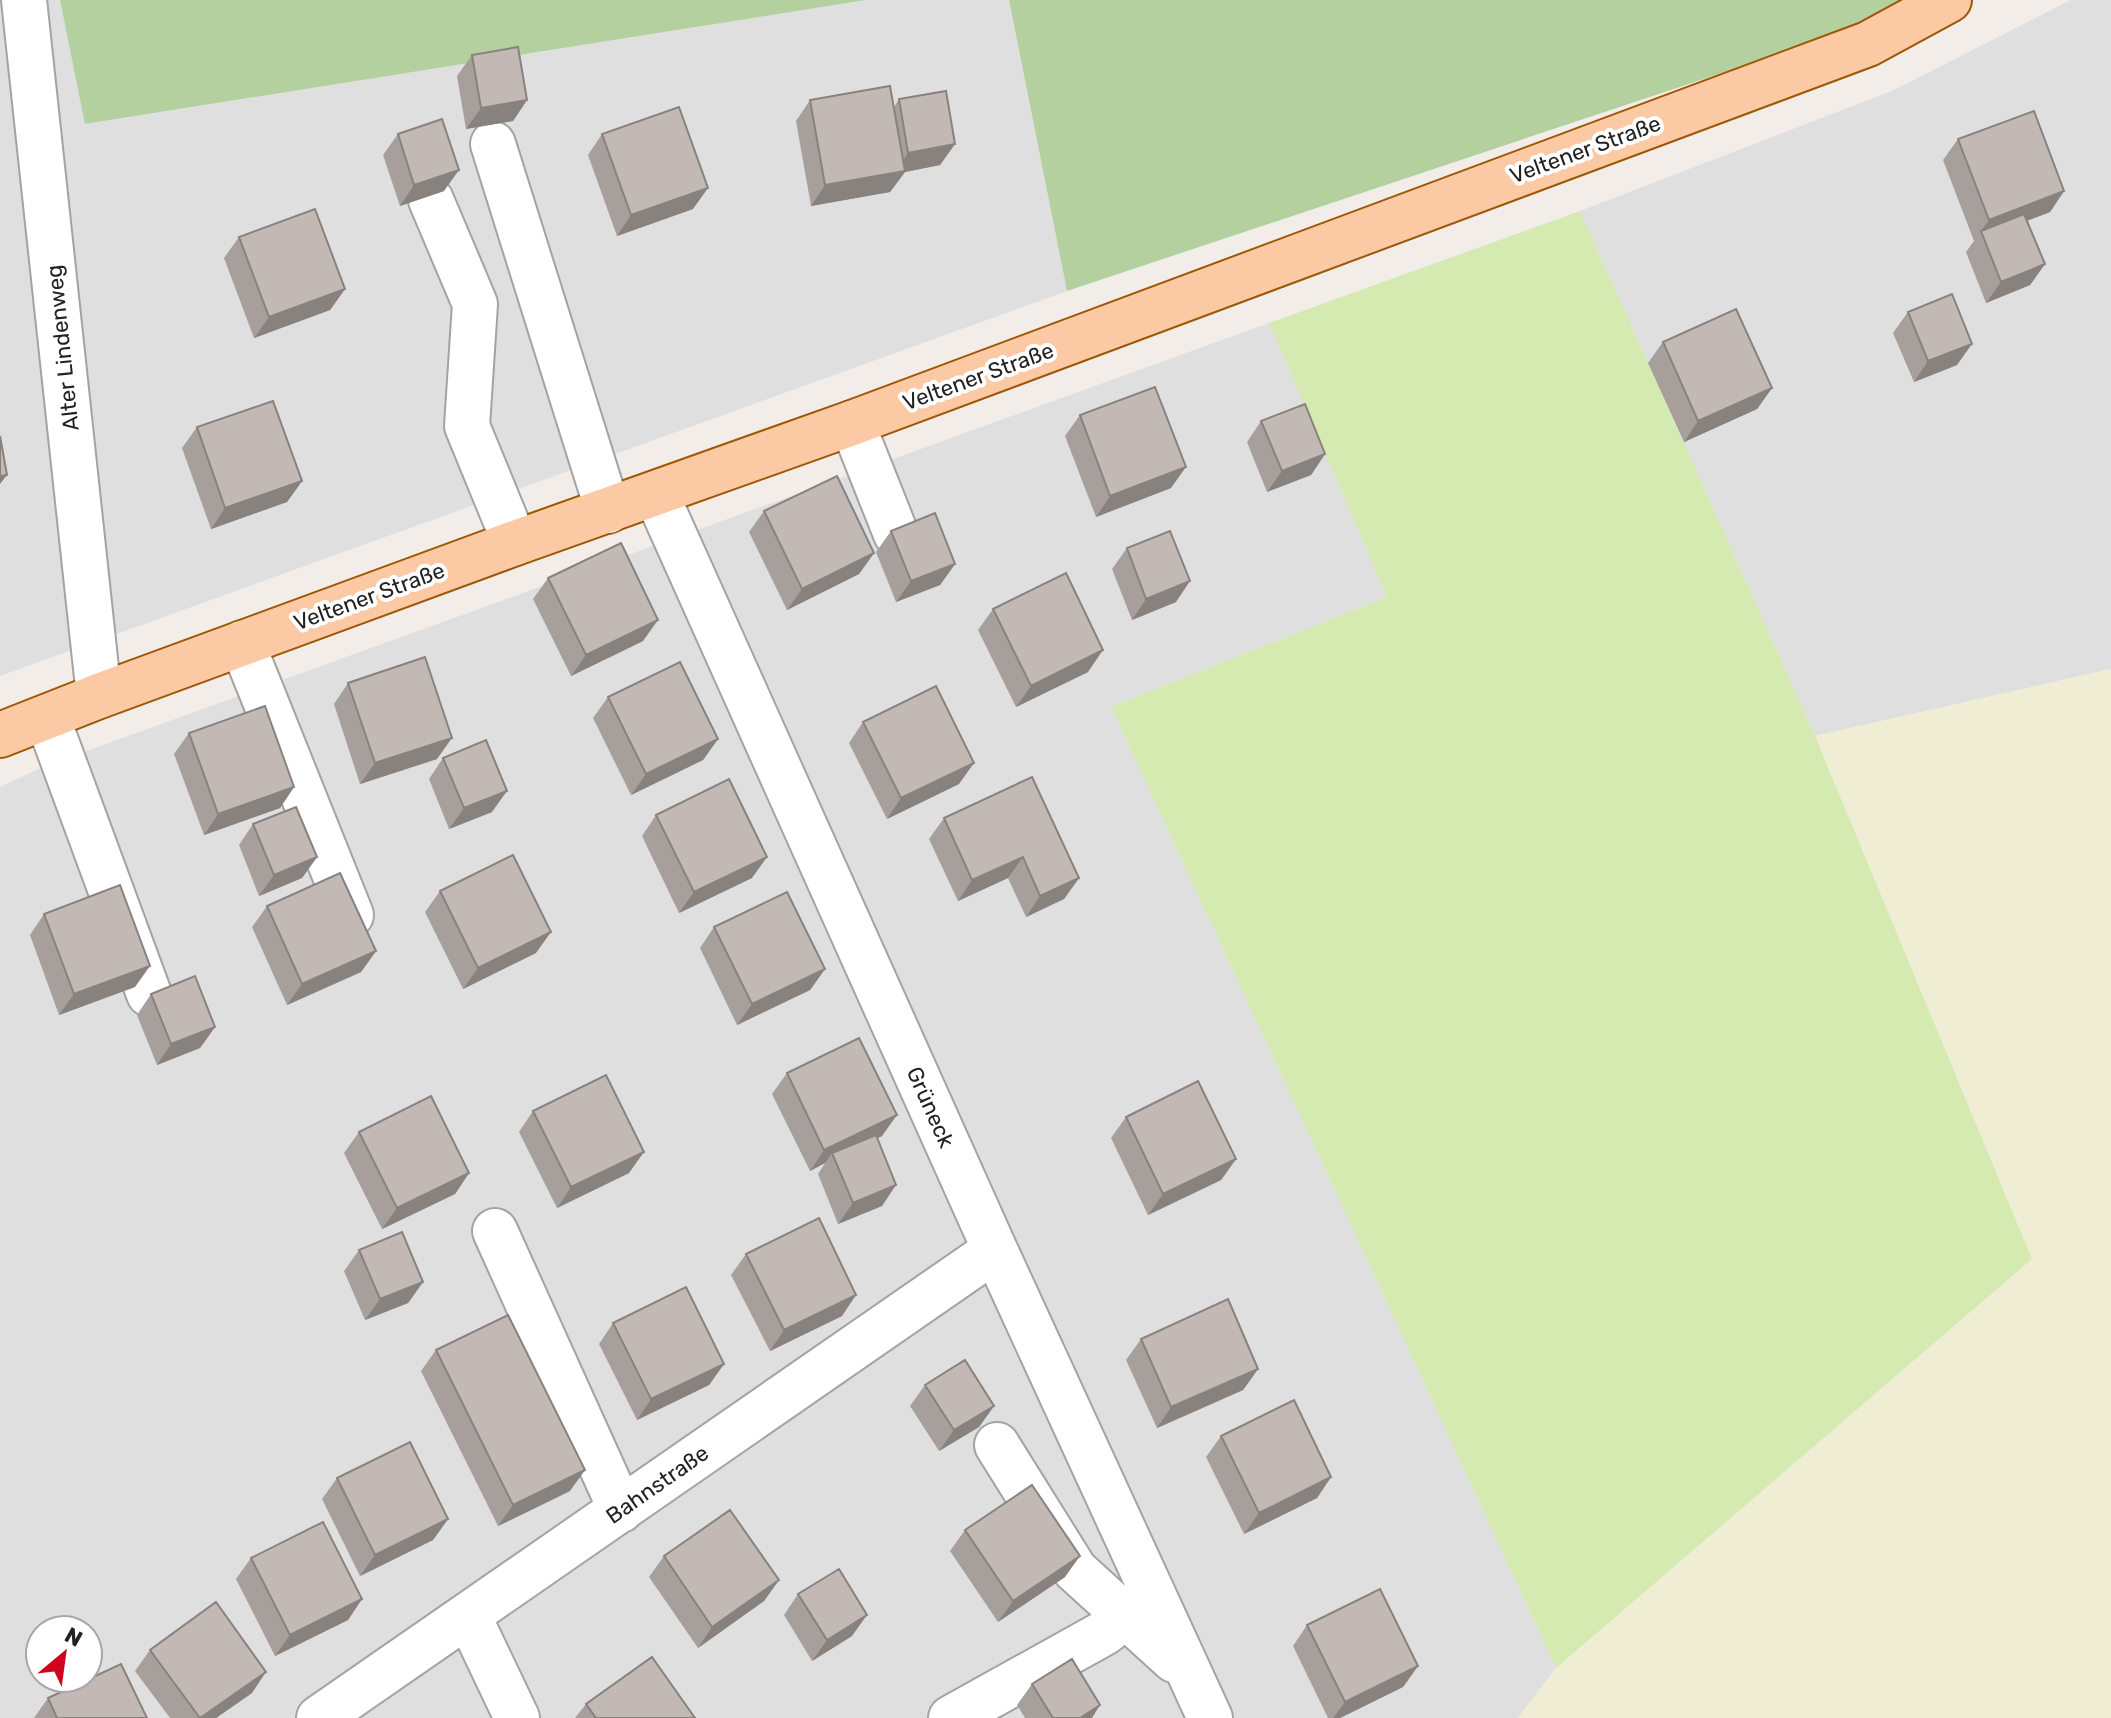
<svg xmlns="http://www.w3.org/2000/svg" width="2111" height="1718" viewBox="0 0 2111 1718" font-family="Rubik,sans-serif">
  <style>
    .residential { fill: #e0dfdf; fill-rule: evenodd }
    .farmland { fill: #efeed5 }
    .grass { fill: #d4eab0 }
    .forest { fill: #b3d09e }
    .lines { fill: none; stroke-linecap: round; stroke-linejoin: round }
    .minor-casing { stroke: #a3a3a3; stroke-width: 48 }
    .major-casing { stroke: #9d5602; stroke-width: 48 }
    .minor { stroke: #fff; stroke-width: 44 }
    .major { stroke: #fbcaa4; stroke-width: 44 }
    .wall { fill: #a79f9c }
    .shaded-wall { fill: #88827f }
    .building { fill: #c2b9b5; stroke: #88827f; stroke-width: 2 }
    .labels { text-anchor: middle; stroke-width: 8; stroke-linejoin: round; paint-order: stroke }
    .street-label { font-size: 22px; fill: #222; stroke: #fff }
  </style>
  <rect width="100%" height="100%" fill="#f2ede9"/>
  <path class="residential" d="M 0,0 L 60,0 L 86,124 L 866,0 L 1009,0 L 1067,291 L 0,676 Z
    M 2071,0 L 2111,0 L 2111,669 L 1815,736 L 1580,211 L 1894,90 Z
    M 1269,323 L 1387,597 L 1111,707 L 1556,1668 L 1518,1718 L 0,1718 L 0,787 L 45,766 ZM 40,1630 L 88,1630 L 88,1678 L 40,1678 Z"/>
  <path class="farmland" d="M 2111,669 L 2111,1718 L 1518,1718 L 1556,1668 L 2032,1259 L 1815,736 Z"/>
  <path class="grass" d="M 1580,211 L 1815,736 L 2032,1259 L 1556,1668 L 1111,707 L 1387,597 L 1269,323 Z"/>
  <path class="forest" d="M 60,0 L 866,0 L 85,124 Z
    M 1009,0 L 1901,0 L 1860,27 L 1067,291 Z"/>
  <g class="lines">
    <defs>
      <path id="minor" d="M 24,0 L 99,696
        M 493,144 L 608,511
        M 431,200 L 475,304 L 467,426 L 515,543
        M 852,423 L 896,534
        M 656,494 L 995,1250 L 1210,1718
        M 242,643 L 351,915
        M 47,717 L 149,994
        M 495,1231 L 621,1510
        M 997,1445 L 1075,1570 L 1174,1660
        M 468,1615 L 517,1718
        M 319,1718 L 995,1250
        M 951,1718 L 1104,1633 L 1126,1616 L 1149,1603"/>
      <path id="major" d="M 0,735 L 99,696 L 515,543 L 852,423 L 1868,44 L 1949,0"/>
    </defs>
    <use href="#minor" class="minor-casing"/>
    <use href="#major" class="major-casing"/>
    <use href="#minor" class="minor"/>
    <use href="#major" class="major"/>
  </g>
  <path class="wall" d="M 472,55 L 527,100 L 513,121 L 466,129 L 457,76 Z
    M 899,99 L 955,144 L 940,165 L 905,172 L 890,192 L 811,206 L 796,121 L 810,100 L 894,107 Z
    M 398,134 L 444,191 L 400,206 L 383,155 Z
    M 602,134 L 693,209 L 617,236 L 588,155 Z
    M 1958,139 L 2064,191 L 2050,212 L 2027,221 L 2045,264 L 2030,285 L 1986,303 L 1966,252 L 1974,241 L 1943,160 Z
    M 239,237 L 345,289 L 330,310 L 254,338 L 224,258 Z
    M 1908,312 L 1957,365 L 1914,382 L 1893,333 Z
    M 1663,342 L 1772,388 L 1757,409 L 1684,442 L 1648,363 Z
    M 1080,415 L 1171,488 L 1096,517 L 1065,436 Z
    M 1261,421 L 1325,454 L 1311,475 L 1267,492 L 1247,442 Z
    M 197,427 L 302,481 L 287,502 L 211,529 L 182,448 Z
    M 764,511 L 874,553 L 859,574 L 787,610 L 749,532 Z
    M 891,531 L 955,564 L 940,585 L 896,602 L 876,552 Z
    M 1127,548 L 1176,602 L 1132,620 L 1112,569 Z
    M 548,578 L 643,641 L 571,676 L 533,599 Z
    M 993,609 L 1088,672 L 1016,707 L 978,630 Z
    M 348,683 L 437,759 L 360,784 L 334,704 Z
    M 608,697 L 718,739 L 703,760 L 631,795 L 593,718 Z
    M 863,722 L 959,784 L 887,819 L 849,743 Z
    M 189,733 L 294,787 L 280,808 L 204,835 L 174,754 Z
    M 443,758 L 492,812 L 449,829 L 429,779 Z
    M 656,815 L 752,878 L 679,913 L 642,836 Z
    M 944,818 L 1079,878 L 1064,899 L 1026,917 L 1008,878 L 958,901 L 929,839 Z
    M 253,824 L 317,857 L 302,878 L 259,896 L 239,845 Z
    M 440,891 L 536,953 L 463,989 L 425,912 Z
    M 267,906 L 376,951 L 361,972 L 287,1005 L 252,927 Z
    M 44,914 L 135,987 L 59,1015 L 30,935 Z
    M 714,927 L 825,969 L 810,990 L 737,1025 L 700,948 Z
    M 151,994 L 215,1027 L 200,1048 L 157,1065 L 137,1015 Z
    M 787,1073 L 882,1136 L 878,1138 L 882,1206 L 838,1224 L 818,1174 L 825,1163 L 810,1171 L 772,1094 Z
    M 533,1111 L 629,1173 L 557,1208 L 519,1132 Z
    M 1126,1117 L 1236,1159 L 1221,1180 L 1148,1215 L 1111,1138 Z
    M 359,1132 L 469,1173 L 455,1194 L 382,1229 L 344,1153 Z
    M 359,1250 L 423,1282 L 408,1303 L 365,1320 L 344,1271 Z
    M 746,1254 L 842,1316 L 770,1351 L 731,1275 Z
    M 613,1323 L 724,1364 L 709,1385 L 637,1420 L 599,1344 Z
    M 1141,1339 L 1258,1369 L 1243,1390 L 1157,1428 L 1126,1360 Z
    M 436,1350 L 570,1491 L 498,1526 L 421,1371 Z
    M 925,1385 L 994,1406 L 979,1427 L 939,1451 L 910,1406 Z
    M 1221,1436 L 1331,1477 L 1317,1498 L 1244,1534 L 1206,1457 Z
    M 337,1478 L 448,1519 L 433,1540 L 360,1576 L 322,1499 Z
    M 965,1530 L 1065,1577 L 998,1622 L 950,1551 Z
    M 664,1556 L 779,1580 L 764,1601 L 698,1648 L 649,1577 Z
    M 251,1558 L 362,1599 L 348,1620 L 275,1656 L 236,1579 Z
    M 798,1594 L 852,1636 L 812,1661 L 784,1615 Z
    M 1307,1625 L 1418,1666 L 1403,1687 L 1340,1718 L 1328,1718 L 1293,1646 Z
    M 150,1650 L 252,1693 L 216,1718 L 170,1718 L 135,1671 Z
    M 1032,1684 L 1092,1718 L 1025,1718 L 1017,1705 Z
    M 48,1698 L 147,1718 L 34,1718 Z
    M 586,1704 L 695,1718 L 575,1718 Z"/>
  <path class="shaded-wall" d="M 527,100 L 513,121 L 466,129 L 481,108 Z
    M 955,144 L 940,165 L 905,172 L 890,192 L 811,206 L 825,185 L 894,173 L 908,153 Z
    M 459,170 L 444,191 L 400,206 L 414,185 Z
    M 708,188 L 693,209 L 617,236 L 631,215 Z
    M 2064,191 L 2050,212 L 1983,237 L 1981,231 L 1974,241 L 1989,220 Z
    M 2045,264 L 2030,285 L 1986,303 L 2001,282 Z
    M 345,289 L 330,310 L 254,338 L 269,317 Z
    M 1972,344 L 1957,365 L 1914,382 L 1928,361 Z
    M 1772,388 L 1757,409 L 1684,442 L 1698,421 Z
    M 1325,454 L 1311,475 L 1267,492 L 1282,471 Z
    M 1186,467 L 1171,488 L 1096,517 L 1110,496 Z
    M 7,475 L 0,484 L 0,476 Z
    M 302,481 L 287,502 L 211,529 L 225,508 Z
    M 874,553 L 859,574 L 787,610 L 802,589 Z
    M 955,564 L 940,585 L 896,602 L 911,581 Z
    M 1190,581 L 1176,602 L 1132,620 L 1146,599 Z
    M 658,620 L 643,641 L 571,676 L 586,655 Z
    M 1103,650 L 1088,672 L 1016,707 L 1031,686 Z
    M 452,738 L 437,759 L 360,784 L 375,763 Z
    M 718,739 L 703,760 L 631,795 L 646,774 Z
    M 974,763 L 959,784 L 887,819 L 901,798 Z
    M 294,787 L 280,808 L 204,835 L 218,814 Z
    M 507,791 L 492,812 L 449,829 L 464,808 Z
    M 317,857 L 302,878 L 259,896 L 274,875 Z
    M 767,857 L 752,878 L 679,913 L 694,892 Z
    M 1023,857 L 1008,878 L 958,901 L 972,880 Z
    M 1079,878 L 1064,899 L 1026,917 L 1040,896 Z
    M 551,932 L 536,953 L 463,989 L 478,968 Z
    M 376,951 L 361,972 L 287,1005 L 302,984 Z
    M 150,966 L 135,987 L 59,1015 L 74,994 Z
    M 825,969 L 810,990 L 737,1025 L 752,1004 Z
    M 215,1027 L 200,1048 L 157,1065 L 171,1044 Z
    M 897,1115 L 882,1136 L 835,1159 L 832,1153 L 825,1163 L 810,1171 L 824,1150 Z
    M 644,1152 L 629,1173 L 557,1208 L 571,1187 Z
    M 1236,1159 L 1221,1180 L 1148,1215 L 1163,1194 Z
    M 469,1173 L 455,1194 L 382,1229 L 397,1208 Z
    M 896,1185 L 882,1206 L 838,1224 L 853,1203 Z
    M 423,1282 L 408,1303 L 365,1320 L 380,1299 Z
    M 856,1295 L 842,1316 L 770,1351 L 784,1330 Z
    M 724,1364 L 709,1385 L 637,1420 L 651,1399 Z
    M 1258,1369 L 1243,1390 L 1157,1428 L 1171,1407 Z
    M 994,1406 L 979,1427 L 939,1451 L 954,1430 Z
    M 585,1470 L 570,1491 L 498,1526 L 513,1505 Z
    M 1331,1477 L 1317,1498 L 1244,1534 L 1259,1513 Z
    M 448,1519 L 433,1540 L 360,1576 L 375,1555 Z
    M 1080,1556 L 1065,1577 L 998,1622 L 1013,1601 Z
    M 779,1580 L 764,1601 L 698,1648 L 712,1627 Z
    M 362,1599 L 348,1620 L 275,1656 L 290,1635 Z
    M 867,1615 L 852,1636 L 812,1661 L 827,1640 Z
    M 1418,1666 L 1403,1687 L 1340,1718 L 1333,1718 L 1345,1702 Z
    M 266,1672 L 252,1693 L 216,1718 L 202,1718 Z
    M 1100,1705 L 1092,1718 L 1080,1718 Z"/>
  <path class="building" d="M 518,47 L 527,100 L 481,108 L 472,55 Z
    M 890,86 L 905,171 L 825,185 L 810,100 Z
    M 946,91 L 955,144 L 908,153 L 899,99 Z
    M 679,107 L 708,188 L 631,215 L 602,134 Z
    M 2034,111 L 2064,191 L 1989,220 L 1958,139 Z
    M 442,119 L 459,170 L 414,185 L 398,134 Z
    M 315,209 L 345,289 L 269,317 L 239,237 Z
    M 2024,214 L 2045,264 L 2001,282 L 1981,231 Z
    M 1952,294 L 1972,344 L 1928,361 L 1908,312 Z
    M 1736,309 L 1772,388 L 1698,421 L 1663,342 Z
    M 1155,387 L 1186,467 L 1110,496 L 1080,415 Z
    M 273,401 L 302,481 L 225,508 L 197,427 Z
    M 1305,404 L 1325,454 L 1282,471 L 1261,421 Z
    M 0,436 L 7,475 L 0,476 Z
    M 837,476 L 874,553 L 802,589 L 764,511 Z
    M 935,513 L 955,564 L 911,581 L 891,531 Z
    M 1170,531 L 1190,581 L 1146,599 L 1127,548 Z
    M 621,543 L 658,620 L 586,655 L 548,578 Z
    M 1066,573 L 1103,650 L 1031,686 L 993,609 Z
    M 425,657 L 452,738 L 375,763 L 348,683 Z
    M 680,662 L 718,739 L 646,774 L 608,697 Z
    M 936,686 L 974,763 L 901,798 L 863,722 Z
    M 265,706 L 294,787 L 218,814 L 189,733 Z
    M 486,740 L 507,791 L 464,808 L 443,758 Z
    M 1032,777 L 1079,878 L 1040,896 L 1023,857 L 972,880 L 944,818 Z
    M 729,779 L 767,857 L 694,892 L 656,815 Z
    M 296,807 L 317,857 L 274,875 L 253,824 Z
    M 513,855 L 551,932 L 478,968 L 440,891 Z
    M 340,873 L 376,951 L 302,984 L 267,906 Z
    M 120,885 L 150,966 L 74,994 L 44,914 Z
    M 787,892 L 825,969 L 752,1004 L 714,927 Z
    M 195,976 L 215,1027 L 171,1044 L 151,994 Z
    M 859,1038 L 897,1115 L 824,1150 L 787,1073 Z
    M 606,1075 L 644,1152 L 571,1187 L 533,1111 Z
    M 1198,1081 L 1236,1159 L 1163,1194 L 1126,1117 Z
    M 431,1096 L 469,1173 L 397,1208 L 359,1132 Z
    M 876,1135 L 896,1185 L 853,1203 L 832,1153 Z
    M 819,1218 L 856,1295 L 784,1330 L 746,1254 Z
    M 402,1232 L 423,1282 L 380,1299 L 359,1250 Z
    M 686,1287 L 724,1364 L 651,1399 L 613,1323 Z
    M 1228,1299 L 1258,1369 L 1171,1407 L 1141,1339 Z
    M 508,1315 L 585,1470 L 513,1505 L 436,1350 Z
    M 965,1360 L 994,1406 L 954,1430 L 925,1385 Z
    M 1294,1400 L 1331,1477 L 1259,1513 L 1221,1436 Z
    M 410,1442 L 448,1519 L 375,1555 L 337,1478 Z
    M 1032,1485 L 1080,1556 L 1013,1601 L 965,1530 Z
    M 730,1510 L 779,1580 L 712,1627 L 664,1556 Z
    M 323,1522 L 362,1599 L 290,1635 L 251,1558 Z
    M 839,1569 L 867,1615 L 827,1640 L 798,1594 Z
    M 1380,1589 L 1418,1666 L 1345,1702 L 1307,1625 Z
    M 216,1602 L 266,1672 L 200,1718 L 150,1650 Z
    M 652,1657 L 695,1718 L 596,1718 L 586,1704 Z
    M 1072,1659 L 1100,1705 L 1080,1718 L 1053,1718 L 1032,1684 Z
    M 121,1664 L 147,1718 L 57,1718 L 48,1698 Z"/>
  <g class="labels">
    <g class="street-label">
      <text transform="translate(1585 149) rotate(-20)" y="8">Veltener Straße</text>
      <text transform="translate(62 348) rotate(-96)" y="8">Alter Lindenweg</text>
      <text transform="translate(978 376) rotate(-20)" y="8">Veltener Straße</text>
      <text transform="translate(369 596) rotate(-20)" y="8">Veltener Straße</text>
      <text transform="translate(931 1107) rotate(66)" y="8">Grüneck</text>
      <text transform="translate(657 1484) rotate(-35)" y="8">Bahnstraße</text>
    </g>
  </g>
  <g transform="translate(64 1654) rotate(29)"><circle r="38" fill="#ffffff" stroke="#a7a7a7" stroke-width="2"/>
  <path d="M0-6L14 30L0 20L-14 30Z" fill="#d0031e"/>
  <text y="-12" font-size="22" font-weight="bold" text-anchor="middle" fill="#222222">N</text>
  </g>
</svg>
